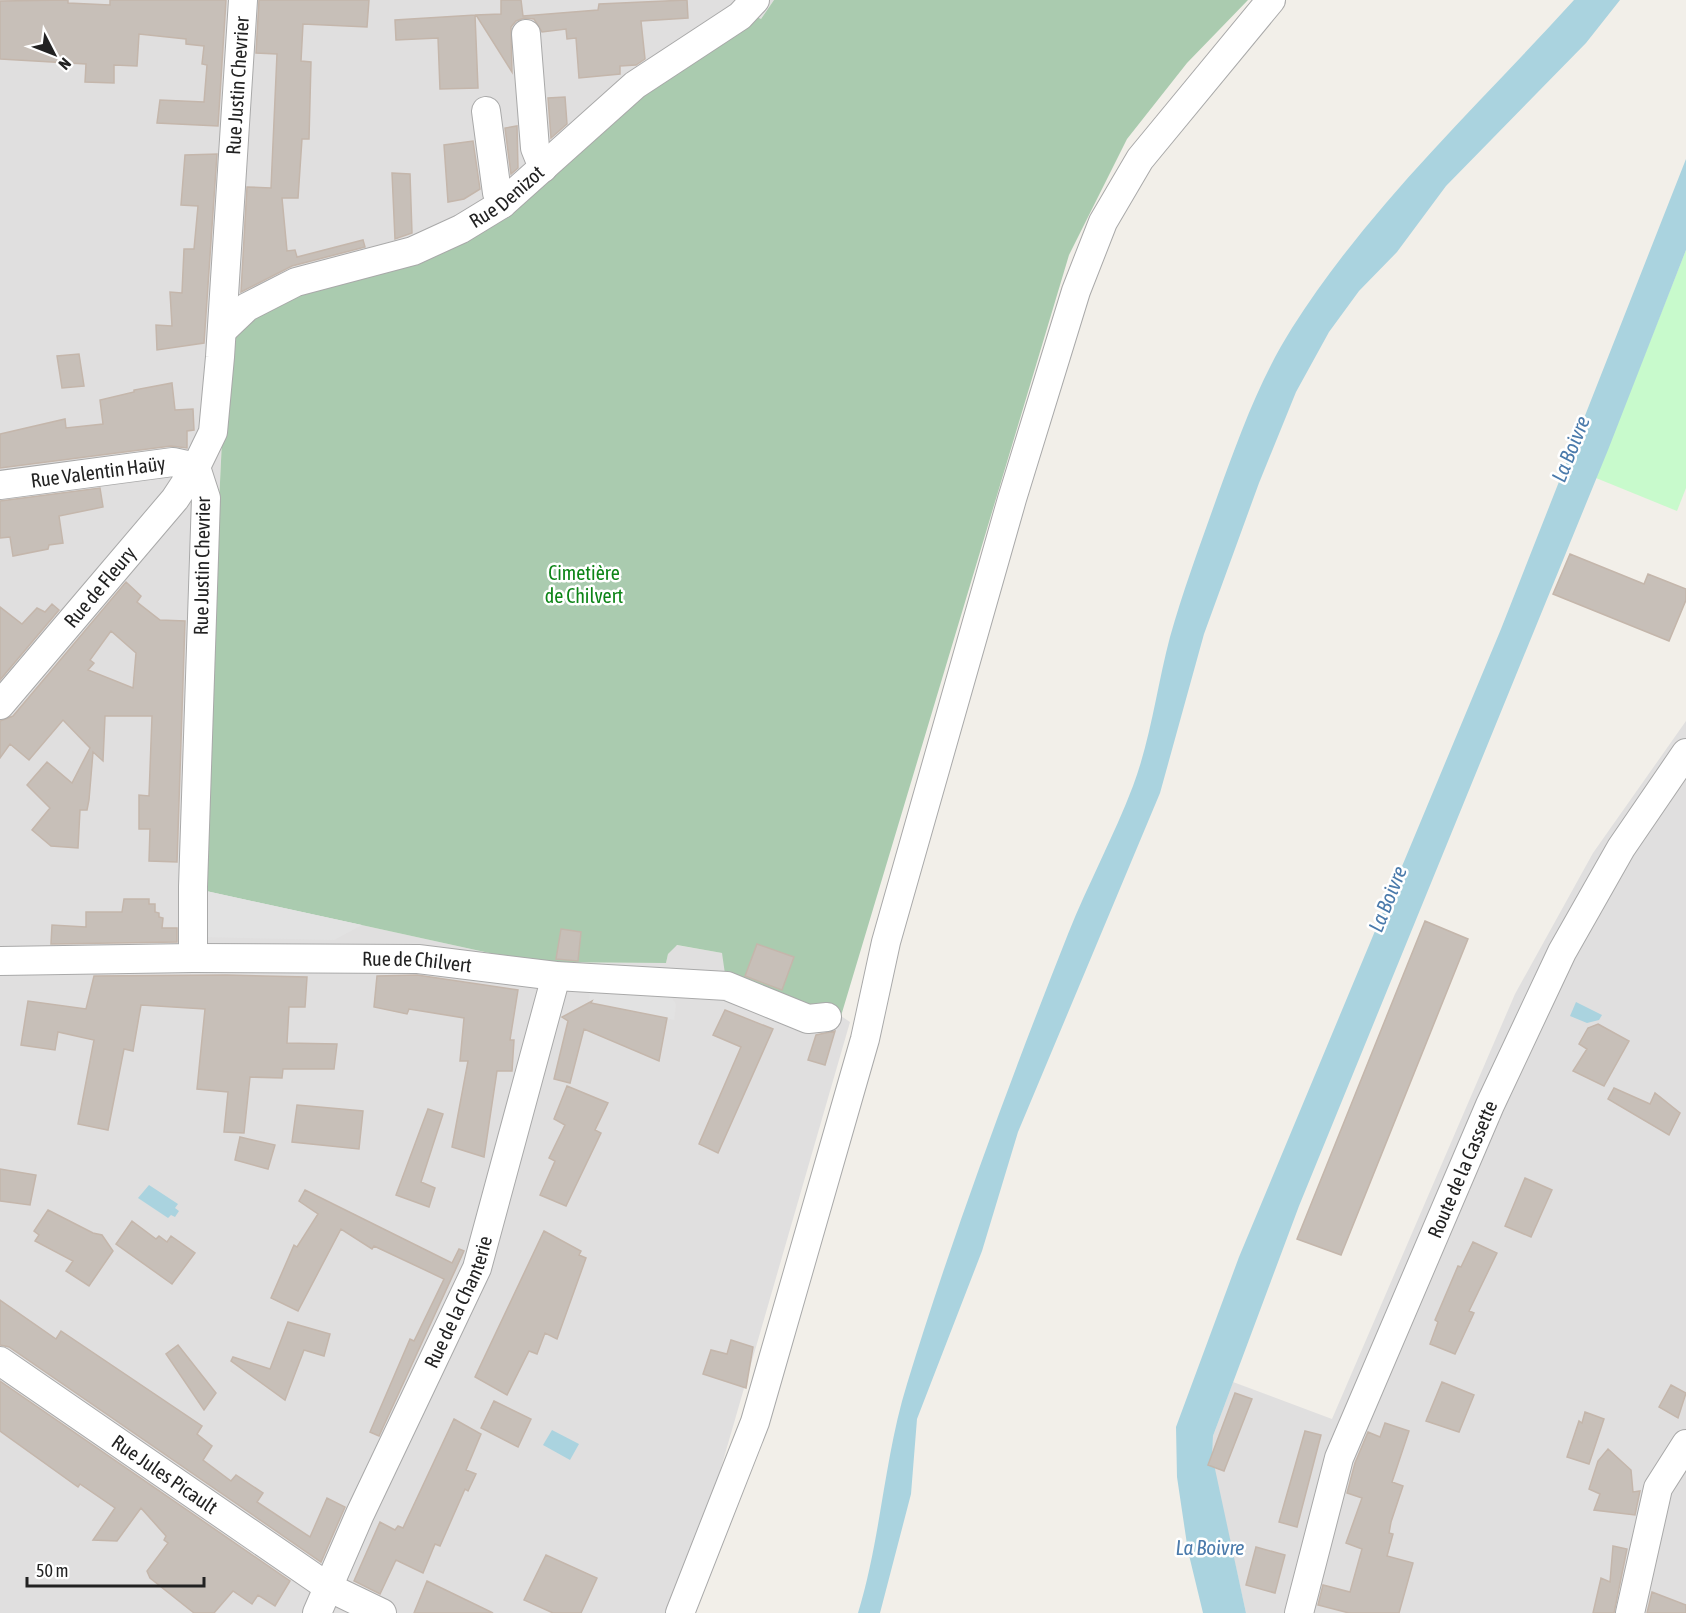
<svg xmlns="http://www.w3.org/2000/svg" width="1686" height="1613" viewBox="0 0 1686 1613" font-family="'Asap Condensed',sans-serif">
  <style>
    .residential { fill: #e0dfdf }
    .cemetery { fill: #aacbaf }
    .park { fill: #c8facc }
    .parking { fill: #e2e2e2 }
    .water { fill: #aad3df }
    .building { fill: #c7bfb8; stroke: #c4b6ab; stroke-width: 1.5; fill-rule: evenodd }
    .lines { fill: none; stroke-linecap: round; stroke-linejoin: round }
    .minor-casing { stroke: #a9a9a9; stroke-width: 30 }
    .minor { stroke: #fff; stroke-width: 28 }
    .labels { text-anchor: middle; stroke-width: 5; stroke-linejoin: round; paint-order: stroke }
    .street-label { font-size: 20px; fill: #222; stroke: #fff }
    .park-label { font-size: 20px; fill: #0c8416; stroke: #fff }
    .water-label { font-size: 21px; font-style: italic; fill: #4a7aab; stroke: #fff }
  </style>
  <rect width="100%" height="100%" fill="#f2efe9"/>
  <path class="residential" d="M 0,0 L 774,0 L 761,19 L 223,419 L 201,882 L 206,891 L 531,962 L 666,963 L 668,954 L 676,945 L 722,953 L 725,960 L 780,994 L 841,1016 L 850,1022 L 679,1613 L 0,1613 Z
    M 1686,721 L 1686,1613 L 1246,1613 L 1211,1455 L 1213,1436 L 1233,1382 L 1332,1419 L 1515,994 L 1593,853 Z"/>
  <path class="cemetery" d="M 774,0 L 1248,0 L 1187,63 L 1127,139 L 1069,255 L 841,1016 L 725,974 L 722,953 L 677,945 L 668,954 L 666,963 L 531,962 L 206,891 L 201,882 L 223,419 L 229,348 L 241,323 L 281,299 L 363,274 L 588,136 L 752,15 L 761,19 Z"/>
  <path class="park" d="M 1686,250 L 1686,488 L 1677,511 L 1596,478 Z"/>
  <path class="parking" d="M 206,891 L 362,925 L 334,940 L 201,937 Z
    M 590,984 L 668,992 L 676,1004 L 674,1020 L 589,1003 Z"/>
  <path class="water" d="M 1574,0 L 1620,0 L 1586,43 L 1446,186 L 1397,252 L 1359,291 L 1329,332 L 1296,392 L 1259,483 L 1204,634 L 1160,793 L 1018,1132 L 982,1251 L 917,1419 L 911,1494 L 880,1613 L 858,1613 C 881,1538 884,1458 907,1384 C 954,1231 1009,1083 1068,934 C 1088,884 1114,836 1133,786 C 1151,738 1157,686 1170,637 C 1183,591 1200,545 1216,500 C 1238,440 1258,382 1292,328 C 1370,205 1477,107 1574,0 Z
    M 1686,159 L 1686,250 L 1608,450 L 1299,1206 L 1213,1436 L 1212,1455 L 1246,1613 L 1203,1613 L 1188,1551 L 1177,1477 L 1176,1427 L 1239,1257 L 1501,629 Z
    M 1576,1002 L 1602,1015 L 1599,1020 L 1587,1023 L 1570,1016 Z
    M 149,1185 L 178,1204 L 175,1208 L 179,1211 L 175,1217 L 171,1215 L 168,1218 L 138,1198 Z
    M 552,1430 L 579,1444 L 570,1460 L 543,1445 Z"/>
  <path class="building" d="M 68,0 L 68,3 L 110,5 L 110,0 L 226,0 L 218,126 L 157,123 L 160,100 L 204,102 L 207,65 L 202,64 L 204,46 L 186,44 L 186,39 L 139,34 L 137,66 L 114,65 L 114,83 L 85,82 L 86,64 L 0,59 L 0,1 Z
    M 259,0 L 369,0 L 367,27 L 303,24 L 301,61 L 311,62 L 309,139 L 302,139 L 298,198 L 282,198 L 287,251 L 295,250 L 297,257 L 363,240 L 365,247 L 292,266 L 241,292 L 247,187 L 271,188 L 277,54 L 256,53 Z
    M 501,0 L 521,0 L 523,16 L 598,10 L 599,4 L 687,0 L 688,18 L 641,21 L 645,59 L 636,65 L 620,66 L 620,74 L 579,78 L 576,38 L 567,39 L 566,29 L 542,32 L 534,19 L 524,18 L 516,21 L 511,27 L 512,72 L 476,15 L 501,14 Z
    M 475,15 L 478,88 L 440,89 L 438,38 L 396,40 L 395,20 Z
    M 565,97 L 567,124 L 551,138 L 548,98 Z
    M 517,126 L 518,168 L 511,174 L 505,128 Z
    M 473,141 L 480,189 L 464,199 L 448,202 L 444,145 Z
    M 217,154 L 204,343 L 157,350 L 156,325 L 172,326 L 170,292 L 182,293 L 184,249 L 194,249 L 198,206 L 181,205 L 185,155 Z
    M 392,173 L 410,174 L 412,233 L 395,239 Z
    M 79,354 L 84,386 L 62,388 L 57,356 Z
    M 172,383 L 175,410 L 193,409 L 194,430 L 187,431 L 187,448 L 171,446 L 0,468 L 0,434 L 65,419 L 66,428 L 103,424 L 100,400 L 134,392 L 134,390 Z
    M 100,488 L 103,507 L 59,516 L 63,543 L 49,545 L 48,549 L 13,556 L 10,537 L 0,538 L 0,501 Z
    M 1570,554 L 1644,584 L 1648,574 L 1686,589 L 1686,600 L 1669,641 L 1553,594 Z
    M 126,582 L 141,596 L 137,602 L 160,620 L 185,621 L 177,862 L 149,861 L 150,829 L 139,829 L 139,795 L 149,796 L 152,716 L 105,716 L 103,761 L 93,752 L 89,800 L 87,810 L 80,810 L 78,848 L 51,846 L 32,830 L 50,808 L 27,785 L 47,762 L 72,783 L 90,748 L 63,720 L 29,760 L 10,744 L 0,758 L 0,721 L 13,716 ZM 111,631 L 136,653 L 133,688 L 88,670 L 94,663 L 90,660 Z
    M 52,604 L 59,610 L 0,680 L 0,607 L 22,624 L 37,608 L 45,612 Z
    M 124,899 L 149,899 L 149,904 L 155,904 L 155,912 L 159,913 L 159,917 L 163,918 L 162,928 L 177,928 L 177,942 L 51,944 L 52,925 L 86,927 L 86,912 L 122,912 Z
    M 1425,921 L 1468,939 L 1341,1255 L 1297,1239 Z
    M 561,929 L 581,932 L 578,961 L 556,959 Z
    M 757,944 L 794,957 L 782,990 L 745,976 Z
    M 226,975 L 307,977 L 305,1007 L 289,1007 L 287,1043 L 337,1044 L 334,1069 L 283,1069 L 282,1078 L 250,1077 L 244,1133 L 224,1132 L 228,1092 L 197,1089 L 205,1009 L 141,1005 L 133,1051 L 124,1049 L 108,1130 L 78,1124 L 94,1040 L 58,1032 L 55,1050 L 21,1045 L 28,1001 L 86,1009 L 94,976 Z
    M 417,975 L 518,990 L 510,1040 L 514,1040 L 512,1071 L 497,1071 L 484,1157 L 452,1147 L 468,1061 L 460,1061 L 464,1018 L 409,1009 L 407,1014 L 374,1007 L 377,976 Z
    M 592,1001 L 591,1003 L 667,1018 L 659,1061 L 584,1029 L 570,1083 L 554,1079 L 568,1021 L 562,1017 Z
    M 725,1010 L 773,1029 L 718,1153 L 699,1144 L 741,1047 L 713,1035 Z
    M 1598,1024 L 1629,1041 L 1604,1086 L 1573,1071 L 1587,1049 L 1579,1044 L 1588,1028 Z
    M 835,1031 L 825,1065 L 808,1060 L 816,1035 Z
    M 567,1086 L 608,1103 L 595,1130 L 601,1133 L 566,1206 L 540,1195 L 555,1161 L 549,1158 L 565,1125 L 554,1119 Z
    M 1614,1088 L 1650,1104 L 1655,1093 L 1680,1113 L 1669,1135 L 1608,1099 Z
    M 297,1105 L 363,1111 L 359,1149 L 292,1142 Z
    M 428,1109 L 443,1114 L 421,1182 L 435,1188 L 429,1207 L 396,1195 Z
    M 240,1137 L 275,1145 L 268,1169 L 235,1160 Z
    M 0,1169 L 36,1175 L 30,1205 L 0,1201 Z
    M 1525,1178 L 1552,1190 L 1531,1237 L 1505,1226 Z
    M 305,1190 L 452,1263 L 459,1249 L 464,1251 L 379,1436 L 370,1432 L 410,1339 L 414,1341 L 444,1279 L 374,1246 L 372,1249 L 341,1229 L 298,1311 L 271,1298 L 294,1245 L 297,1247 L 318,1214 L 299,1201 Z
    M 48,1210 L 93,1233 L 102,1235 L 113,1251 L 89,1286 L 66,1271 L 73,1261 L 35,1241 L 39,1235 L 34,1231 Z
    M 132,1221 L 156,1239 L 159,1236 L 167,1242 L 171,1236 L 195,1253 L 172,1284 L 116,1244 Z
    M 544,1231 L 581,1251 L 579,1255 L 586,1258 L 557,1339 L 545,1333 L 537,1354 L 529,1351 L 507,1395 L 475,1377 Z
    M 1473,1242 L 1497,1253 L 1469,1311 L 1474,1313 L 1455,1354 L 1430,1344 L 1438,1322 L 1435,1320 L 1458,1266 L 1461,1267 Z
    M 0,1300 L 56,1339 L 61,1331 L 202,1426 L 197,1434 L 212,1446 L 203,1460 L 231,1481 L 236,1475 L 263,1493 L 257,1502 L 310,1537 L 327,1498 L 345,1507 L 321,1562 L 9,1347 L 0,1345 Z
    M 288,1322 L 330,1334 L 324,1356 L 304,1350 L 285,1400 L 231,1361 L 233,1357 L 270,1369 Z
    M 731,1340 L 753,1347 L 746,1388 L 703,1374 L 711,1350 L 727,1354 Z
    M 178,1345 L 216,1393 L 204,1410 L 166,1354 Z
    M 0,1381 L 290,1581 L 275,1606 L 258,1595 L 252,1604 L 233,1591 L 214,1613 L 194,1613 L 150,1578 L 147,1571 L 168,1543 L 164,1540 L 166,1536 L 141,1508 L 117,1541 L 93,1540 L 115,1508 L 80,1484 L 78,1487 L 0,1431 Z
    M 1442,1382 L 1474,1395 L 1459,1432 L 1426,1421 Z
    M 1671,1385 L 1686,1393 L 1678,1418 L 1659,1407 Z
    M 1235,1393 L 1252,1399 L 1224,1471 L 1208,1465 Z
    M 494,1401 L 531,1419 L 518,1447 L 481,1428 Z
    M 1585,1412 L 1604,1419 L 1589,1464 L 1567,1457 L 1579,1421 L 1582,1423 Z
    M 454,1419 L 481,1434 L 466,1470 L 476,1474 L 468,1491 L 465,1489 L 440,1546 L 435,1544 L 423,1573 L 396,1560 L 380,1594 L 354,1581 L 380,1522 L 395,1530 L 398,1526 L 403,1528 Z
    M 1385,1423 L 1409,1431 L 1392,1482 L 1403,1486 L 1391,1522 L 1389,1533 L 1393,1534 L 1387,1556 L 1413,1563 L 1399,1613 L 1349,1613 L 1318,1605 L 1323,1585 L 1350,1592 L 1362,1549 L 1346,1543 L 1362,1498 L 1347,1493 L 1355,1463 L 1368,1432 L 1380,1437 Z
    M 1305,1431 L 1321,1435 L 1297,1527 L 1279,1522 Z
    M 1608,1449 L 1631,1470 L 1633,1492 L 1640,1491 L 1635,1515 L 1594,1510 L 1600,1494 L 1589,1489 L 1598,1461 Z
    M 1613,1546 L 1627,1549 L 1614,1613 L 1593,1613 L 1601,1578 L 1610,1582 Z
    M 1256,1547 L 1285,1555 L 1275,1593 L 1246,1585 Z
    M 546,1555 L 597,1578 L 581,1613 L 553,1613 L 524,1600 Z
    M 427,1581 L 493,1613 L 414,1613 Z
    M 1652,1592 L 1686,1605 L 1686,1613 L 1647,1613 Z"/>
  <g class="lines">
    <defs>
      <g id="minor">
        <path d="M 526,34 L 535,148 L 543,168"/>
        <path d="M 486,111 L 497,193 L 502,204"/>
        <path id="s1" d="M 223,330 L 247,307 L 296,282 L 413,251 L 461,229 L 502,204 L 635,85 L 740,16 L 755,0"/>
        <path id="s2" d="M 0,485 L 173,462 L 196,467 L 175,499 L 0,705"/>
        <path id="s3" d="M 193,958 L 193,887 L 206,498 L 196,467 L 213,432 L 220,357 L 243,0"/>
        <path id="s4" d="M 0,961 L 193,958 L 418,959 L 556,976 L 727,986 L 808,1019 L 827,1017"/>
        <path id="s5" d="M 0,1361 L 328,1587 L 382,1613"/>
        <path id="s6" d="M 317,1613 L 360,1514 L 477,1268 L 556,976"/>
        <path d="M 680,1613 L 755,1422 L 865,1039 L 886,942 L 1012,499 L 1076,291 L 1103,222 L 1140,159 L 1271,0"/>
        <path id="s7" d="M 1299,1613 L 1339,1458 L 1490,1105 L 1562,952 L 1621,848 L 1686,753"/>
        <path d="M 1630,1613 L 1658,1488 L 1686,1444"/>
      </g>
    </defs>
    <use href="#minor" class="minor-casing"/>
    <use href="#minor" class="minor"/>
  </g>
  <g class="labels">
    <g class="street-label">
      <text dy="7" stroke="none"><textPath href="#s3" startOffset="879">Rue Justin Chevrier</textPath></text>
      <text dy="7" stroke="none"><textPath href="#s1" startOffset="318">Rue Denizot</textPath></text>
      <text dy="7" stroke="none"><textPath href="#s2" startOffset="99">Rue Valentin Haüy</textPath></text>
      <text transform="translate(202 566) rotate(-89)" y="7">Rue Justin Chevrier</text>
      <text transform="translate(100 587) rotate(-50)" y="7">Rue de Fleury</text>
      <text dy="7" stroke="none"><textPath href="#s4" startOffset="417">Rue de Chilvert</textPath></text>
      <text dy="7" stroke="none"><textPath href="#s7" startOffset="474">Route de la Cassette</textPath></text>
      <text dy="7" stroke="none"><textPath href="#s6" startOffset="342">Rue de la Chanterie</textPath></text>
      <text dy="7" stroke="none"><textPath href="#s5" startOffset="200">Rue Jules Picault</textPath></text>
    </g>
    <g class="park-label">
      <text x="584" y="580">Cimetière<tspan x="584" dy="23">de Chilvert</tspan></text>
    </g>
    <g class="water-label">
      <text transform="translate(1571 449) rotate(-68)" y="7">La Boivre</text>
      <text transform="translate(1388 899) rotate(-68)" y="7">La Boivre</text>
      <text x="1210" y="1555">La Boivre</text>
    </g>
  </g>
  <g transform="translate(54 54) rotate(132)" stroke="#ffffff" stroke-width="4.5" paint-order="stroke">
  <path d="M0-4.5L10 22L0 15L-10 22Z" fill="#222222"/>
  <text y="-9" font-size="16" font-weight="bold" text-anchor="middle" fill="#222222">N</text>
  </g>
  <path d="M27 1577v9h177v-9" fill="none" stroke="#222222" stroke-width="3"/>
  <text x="36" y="1577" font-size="18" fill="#222222" stroke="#ffffff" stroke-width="4.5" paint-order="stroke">50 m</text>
</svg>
